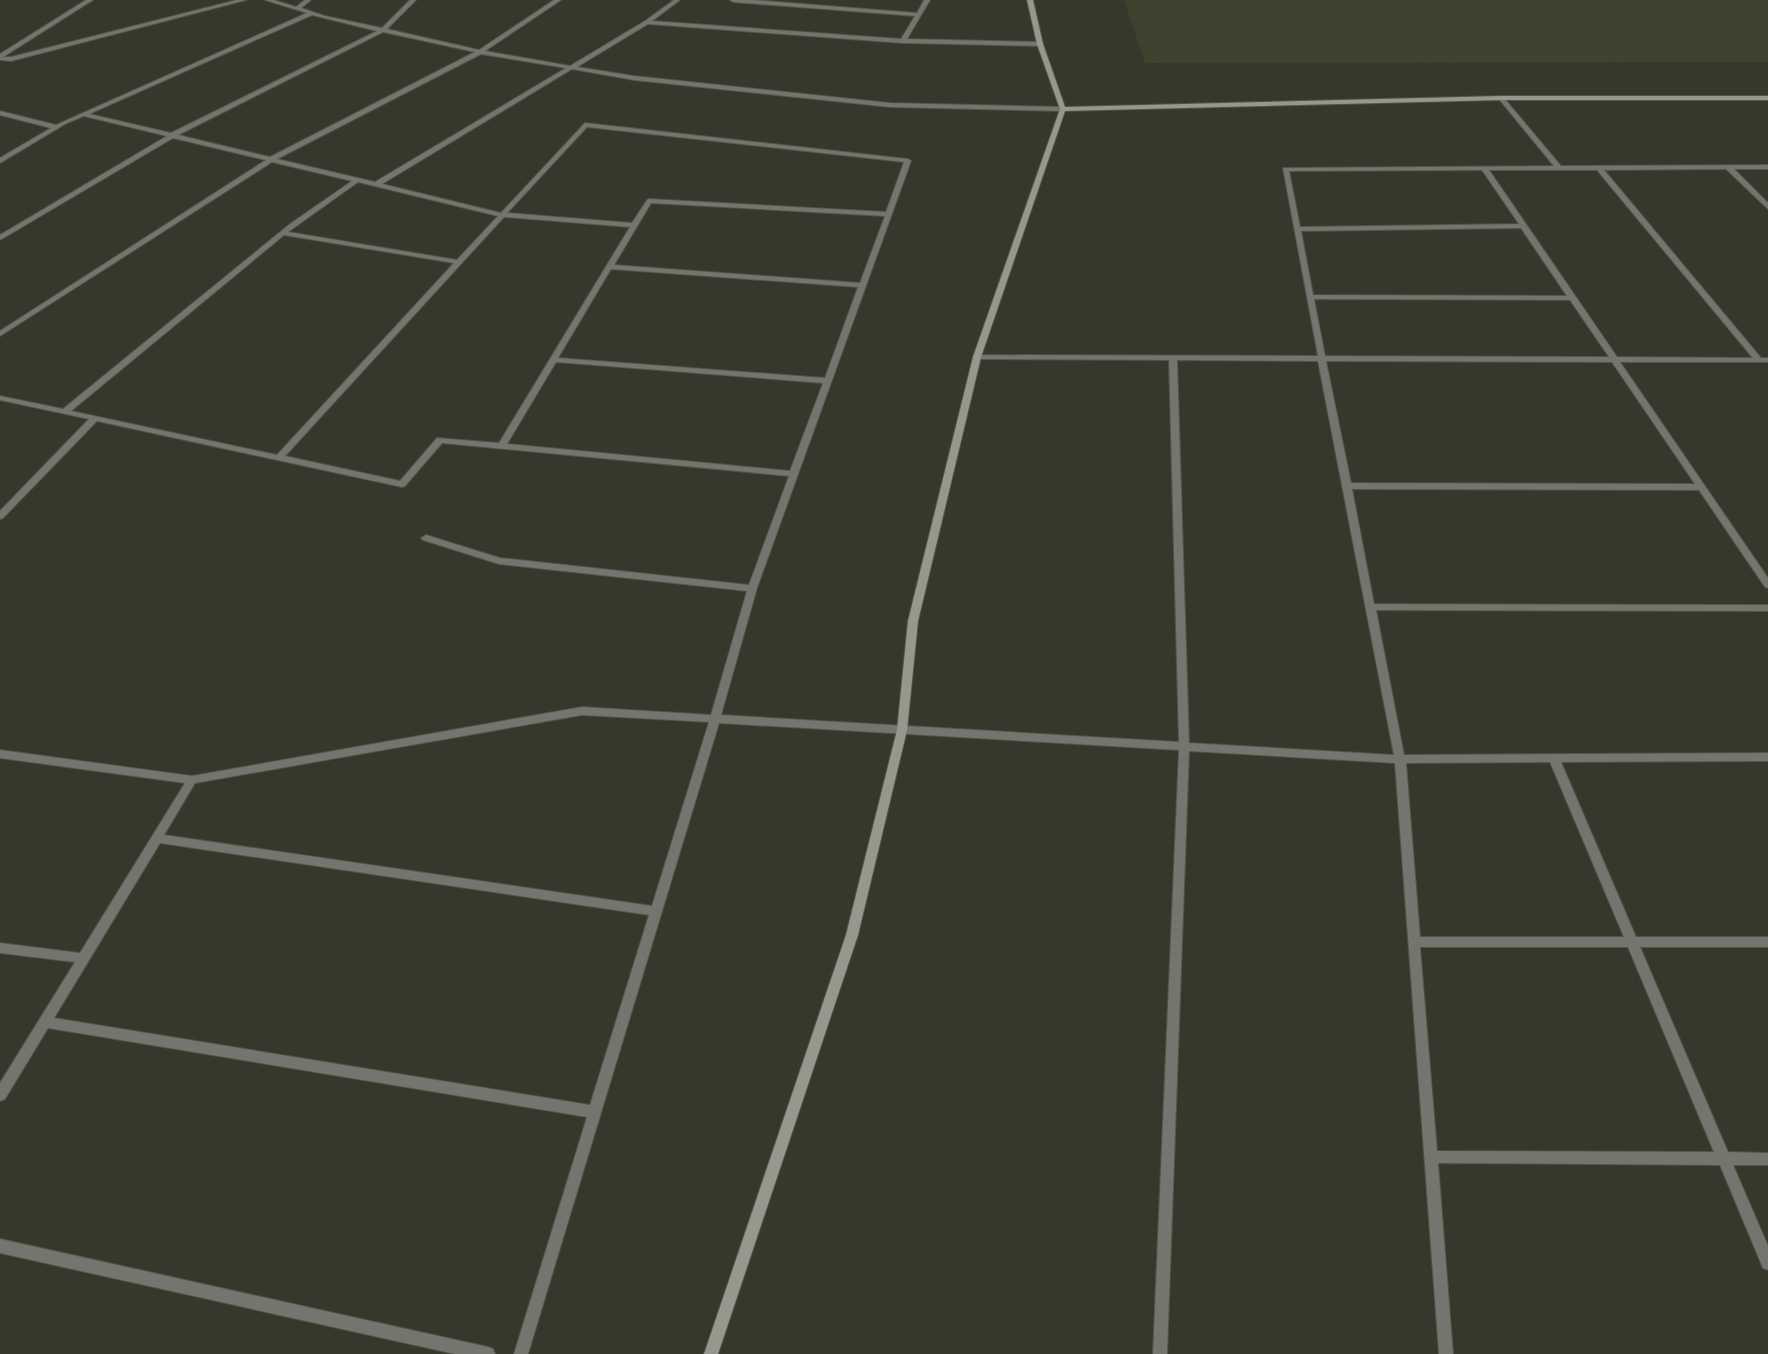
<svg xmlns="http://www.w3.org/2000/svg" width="1768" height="1354" viewBox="0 0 1768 1354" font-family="'Sofia Sans Condensed',sans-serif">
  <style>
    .built { fill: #3d432f }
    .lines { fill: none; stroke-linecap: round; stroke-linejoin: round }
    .street-casing { stroke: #515548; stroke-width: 2 }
    .secondary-casing { stroke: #515548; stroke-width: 2 }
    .street { fill: #73756e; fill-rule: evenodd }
    .secondary { fill: #94988d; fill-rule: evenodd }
  </style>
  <rect width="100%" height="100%" fill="#35392b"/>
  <path class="built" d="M 1124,0 L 1768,0 L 1768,62 L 1145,63 Z"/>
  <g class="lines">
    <defs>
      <path id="street" d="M 86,0 L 93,0 L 3,57 L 11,57 L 237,0 L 246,0 L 11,61 L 0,60 L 0,54 Z
        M 265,0 L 274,0 L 296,7 L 305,0 L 311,0 L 301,8 L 325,16 L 382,28 L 410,0 L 416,0 L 387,29 L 479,50 L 554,0 L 561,0 L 485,51 L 570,66 L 645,21 L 674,0 L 680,0 L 652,21 L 901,39 L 915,16 L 733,2 L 730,0 L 753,0 L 917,13 L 924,0 L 930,0 L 907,39 L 1040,42 L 1043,44 L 1040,46 L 903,43 L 648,24 L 577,67 L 634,76 L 890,103 L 1063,107 L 1066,109 L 1063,111 L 890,107 L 634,80 L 572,69 L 382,184 L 501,213 L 585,123 L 908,159 L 911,161 L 757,588 L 721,715 L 1179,742 L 1169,360 L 977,359 L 973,357 L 974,355 L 1318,356 L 1283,168 L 1554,166 L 1499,99 L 1498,98 L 1501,96 L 1503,97 L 1561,166 L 1768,165 L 1768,169 L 1734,169 L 1768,203 L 1768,209 L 1726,169 L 1604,170 L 1761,358 L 1768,358 L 1768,362 L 1620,362 L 1768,578 L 1768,588 L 1765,587 L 1699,490 L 1352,489 L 1374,604 L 1768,605 L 1768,611 L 1376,610 L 1404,755 L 1768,753 L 1768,761 L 1561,762 L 1636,937 L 1768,937 L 1768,947 L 1640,947 L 1728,1152 L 1768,1153 L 1768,1165 L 1733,1165 L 1768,1246 L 1768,1270 L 1763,1268 L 1720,1165 L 1438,1163 L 1453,1354 L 1439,1354 L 1395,763 L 1189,751 L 1167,1354 L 1153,1354 L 1179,750 L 719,723 L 528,1354 L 514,1354 L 587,1117 L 48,1028 L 5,1099 L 0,1101 L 0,1083 L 75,962 L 0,953 L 0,943 L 80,953 L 185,783 L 0,758 L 0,750 L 192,776 L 582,707 L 711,715 L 747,591 L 499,564 L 423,540 L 421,538 L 426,535 L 500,558 L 749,585 L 789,476 L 442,443 L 405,486 L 402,487 L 97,421 L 3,518 L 0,519 L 0,511 L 89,419 L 0,400 L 0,396 L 63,409 L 290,224 L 352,181 L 272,162 L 0,336 L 0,331 L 266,160 L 173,138 L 0,240 L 0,235 L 167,136 L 84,116 L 67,123 L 0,163 L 0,158 L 51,128 L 0,115 L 0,111 L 56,125 L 307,13 ZM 312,15 L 377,31 L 171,133 L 89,114 ZM 383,32 L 475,52 L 270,157 L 178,135 ZM 481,54 L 566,68 L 375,182 L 277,159 ZM 587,127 L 904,162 L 886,212 L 649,199 L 647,200 L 632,223 L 507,213 ZM 1482,170 L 1519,224 L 1300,227 L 1289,171 ZM 1489,170 L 1597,170 L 1753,358 L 1617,357 ZM 358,182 L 498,216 L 457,260 L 288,232 ZM 651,203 L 885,216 L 860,283 L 614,265 ZM 504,217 L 630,227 L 499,443 L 437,438 L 400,481 L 285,456 ZM 1521,228 L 1567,296 L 1313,295 L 1301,231 ZM 284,235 L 454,263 L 277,455 L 71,411 ZM 611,269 L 858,287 L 825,378 L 558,358 ZM 1314,299 L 1570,300 L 1609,357 L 1325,356 ZM 1177,360 L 1318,361 L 1394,755 L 1189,743 ZM 1326,361 L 1612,362 L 1695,484 L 1351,483 ZM 556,362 L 823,383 L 790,471 L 507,444 ZM 582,715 L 709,722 L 652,906 L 164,835 L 195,783 ZM 1550,762 L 1624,937 L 1420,937 L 1406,763 ZM 160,843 L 649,915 L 590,1105 L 54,1018 ZM 1420,947 L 1628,947 L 1714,1152 L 1437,1151 Z
        M 0,1239 L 488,1347 L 493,1349 L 495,1354 L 455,1354 L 0,1253 Z"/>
      <path id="secondary" d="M 1027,0 L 1033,0 L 1043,44 L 1065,107 L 1501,96 L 1768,96 L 1768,100 L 1501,100 L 1065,111 L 981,357 L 918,621 L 907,730 L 858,935 L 718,1354 L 704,1354 L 846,935 L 897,730 L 908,621 L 973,357 L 1060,109 L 1037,44 Z"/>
    </defs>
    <use href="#street" class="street-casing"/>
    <use href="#secondary" class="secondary-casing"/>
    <use href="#street" class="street"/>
    <use href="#secondary" class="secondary"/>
  </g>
</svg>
